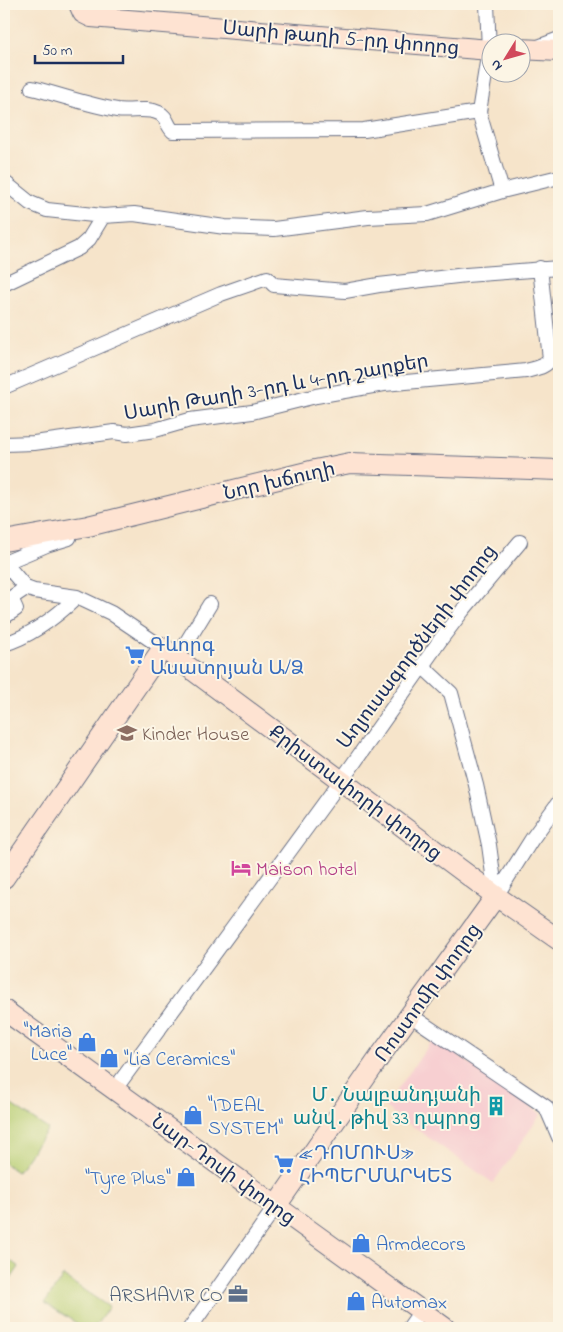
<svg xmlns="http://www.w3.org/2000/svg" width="563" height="1332" viewBox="0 0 563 1332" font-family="'Indie Flower','Noto Sans Armenian',sans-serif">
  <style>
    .built { fill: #f7cfd1 }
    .green { fill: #b7ce73; stroke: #697e68 }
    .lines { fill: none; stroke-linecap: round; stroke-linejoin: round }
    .street-casing { stroke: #686e84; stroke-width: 16 }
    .secondary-casing { stroke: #686e84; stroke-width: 22 }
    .street { stroke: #fff; stroke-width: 14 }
    .secondary { stroke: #fee3d2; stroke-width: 20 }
    .labels { text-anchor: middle; stroke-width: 4; stroke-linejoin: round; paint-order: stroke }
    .street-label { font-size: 20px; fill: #1b2f5e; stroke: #fcf5e5 }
    .shop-label { font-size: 20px; fill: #366cbe; stroke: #fcf5e5; text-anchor: start }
    .education-label { font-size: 20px; fill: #785e54; stroke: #fcf5e5; text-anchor: start }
    .hotel-label { font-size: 20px; fill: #b23c85; stroke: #fcf5e5; text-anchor: start }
    .culture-label { font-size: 20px; fill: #0d838f; stroke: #fcf5e5; text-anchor: end }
    .service-label { font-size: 20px; fill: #4e5e75; stroke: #fcf5e5; text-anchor: end }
  </style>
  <rect width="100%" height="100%" fill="#fcf5e5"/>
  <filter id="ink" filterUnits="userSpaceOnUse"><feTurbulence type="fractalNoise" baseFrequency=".02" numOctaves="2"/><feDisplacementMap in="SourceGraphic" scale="10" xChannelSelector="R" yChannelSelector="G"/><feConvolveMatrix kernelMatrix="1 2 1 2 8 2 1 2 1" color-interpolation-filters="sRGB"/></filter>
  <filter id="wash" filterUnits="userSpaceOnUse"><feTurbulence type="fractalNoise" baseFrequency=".0096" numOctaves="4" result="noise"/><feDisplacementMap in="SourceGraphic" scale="20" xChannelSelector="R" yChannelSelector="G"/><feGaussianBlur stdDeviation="1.12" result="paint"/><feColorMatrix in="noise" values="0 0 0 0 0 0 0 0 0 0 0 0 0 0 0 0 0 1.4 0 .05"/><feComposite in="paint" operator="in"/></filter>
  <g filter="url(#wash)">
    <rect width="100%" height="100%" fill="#f6e4ca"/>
    <path class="built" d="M 434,1038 L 541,1114 L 493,1183 L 385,1107 Z"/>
    <path class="green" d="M 4,1100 L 48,1129 L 17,1172 L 4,1163 Z
      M 4,1256 L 19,1267 L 4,1289 Z
      M 63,1276 L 109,1307 L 94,1328 L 84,1328 L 45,1303 Z"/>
  </g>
  <g filter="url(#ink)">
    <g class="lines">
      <defs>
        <path id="street" d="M 487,4 L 489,50 L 479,112 L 502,191
          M 538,47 L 559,39
          M 32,88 C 61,95 88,105 117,110 C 131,112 147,107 159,113 C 167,116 167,126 173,131 L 364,130 L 479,112
          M 4,182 L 30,203 L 47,210 L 103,216 L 134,214 L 225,227 L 274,229 L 368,217 L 427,214 L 502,191 L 559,177
          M 4,284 L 79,248 L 89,239 L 103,216
          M 4,387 L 221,294 L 267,278 L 274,285 L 345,291 L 379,285 L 466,275 L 559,268
          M 4,444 L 34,443 L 114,432 L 127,434 L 155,430 L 190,420 L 252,412 L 316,396 L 384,384 L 526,371 C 535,368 545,368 550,359 L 540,268
          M 4,562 L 26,588 L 34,591 L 77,597 L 111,613 L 163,648
          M 4,563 L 49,544 L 69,538
          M 4,617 L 16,609 L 11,598 L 26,588
          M 4,644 C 31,636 57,616 77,597
          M 177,658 L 210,604
          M 422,666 L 451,693 L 476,785 L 489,845 L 496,896
          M 496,896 L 532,839 L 559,802
          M 410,1015 L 546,1107 L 559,1137
          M 115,1089 L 351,767 L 441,639 L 463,610 L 520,542
          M 190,1328 L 276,1206
          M 409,1328 L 421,1311"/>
        <path id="secondary" d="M 79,4 L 83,13 L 91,17 L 490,50
          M 520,49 L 559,51
          M 4,541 L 88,526 L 315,470 L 350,463 L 559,470
          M 4,878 L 163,648 L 496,896 L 559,940
          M 4,1010 L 445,1328
          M 276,1206 L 381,1055 L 496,896"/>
      </defs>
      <use href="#street" class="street-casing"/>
      <use href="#secondary" class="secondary-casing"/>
      <use href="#street" class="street"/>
      <use href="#secondary" class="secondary"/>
    </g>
  </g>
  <defs>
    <symbol id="supermarket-bare" viewBox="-9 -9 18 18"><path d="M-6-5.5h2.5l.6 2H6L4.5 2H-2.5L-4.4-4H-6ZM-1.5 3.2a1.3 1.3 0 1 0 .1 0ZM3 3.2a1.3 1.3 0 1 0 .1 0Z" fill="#3f7fe0" stroke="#fcf5e5" stroke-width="2.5" paint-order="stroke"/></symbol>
    <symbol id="school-bare" viewBox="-9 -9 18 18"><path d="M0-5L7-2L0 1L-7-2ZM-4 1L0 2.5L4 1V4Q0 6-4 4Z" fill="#8d6e63" stroke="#fcf5e5" stroke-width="2.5" paint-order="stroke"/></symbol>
    <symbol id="hotel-bare" viewBox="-9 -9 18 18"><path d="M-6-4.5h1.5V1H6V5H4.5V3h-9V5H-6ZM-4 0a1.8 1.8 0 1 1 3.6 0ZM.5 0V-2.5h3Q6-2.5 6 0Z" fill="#d1479c" stroke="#fcf5e5" stroke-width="2.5" paint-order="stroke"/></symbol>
    <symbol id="shop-bare" viewBox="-9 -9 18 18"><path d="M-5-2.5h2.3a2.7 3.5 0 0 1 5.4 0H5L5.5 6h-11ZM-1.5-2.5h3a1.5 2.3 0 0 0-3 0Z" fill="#3f7fe0" stroke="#fcf5e5" stroke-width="2.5" paint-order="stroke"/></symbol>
    <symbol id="building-bare" viewBox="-9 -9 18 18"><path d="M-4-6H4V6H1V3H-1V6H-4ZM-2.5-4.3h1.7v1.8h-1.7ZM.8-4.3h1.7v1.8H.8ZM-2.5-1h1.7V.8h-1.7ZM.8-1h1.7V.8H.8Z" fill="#0f9aa8" stroke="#fcf5e5" stroke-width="2.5" paint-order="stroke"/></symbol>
    <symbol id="office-bare" viewBox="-9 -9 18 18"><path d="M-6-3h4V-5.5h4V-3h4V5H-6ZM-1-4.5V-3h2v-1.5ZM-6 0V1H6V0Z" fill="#5c6f8a" stroke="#fcf5e5" stroke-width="2.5" paint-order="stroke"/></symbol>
  </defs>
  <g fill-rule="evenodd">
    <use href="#supermarket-bare" x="121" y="641" width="28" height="28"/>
    <use href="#school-bare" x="113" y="719" width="28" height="28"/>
    <use href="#hotel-bare" x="227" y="854" width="28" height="28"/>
    <use href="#shop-bare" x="73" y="1028" width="28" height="28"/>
    <use href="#shop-bare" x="95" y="1044" width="28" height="28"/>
    <use href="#building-bare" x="482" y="1092" width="28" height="28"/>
    <use href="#shop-bare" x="179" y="1101" width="28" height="28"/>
    <use href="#supermarket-bare" x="270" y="1150" width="28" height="28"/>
    <use href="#shop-bare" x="172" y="1163" width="28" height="28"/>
    <use href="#shop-bare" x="347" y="1229" width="28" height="28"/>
    <use href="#office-bare" x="224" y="1280" width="28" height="28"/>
    <use href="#shop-bare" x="342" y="1287" width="28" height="28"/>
  </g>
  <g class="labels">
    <g class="street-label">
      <text transform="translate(341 37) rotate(5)" y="7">Սարի թաղի 5-րդ փողոց</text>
      <text transform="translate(276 386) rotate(-10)" y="7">Սարի Թաղի 3-րդ և 4-րդ շարքեր</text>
      <text transform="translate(279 480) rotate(-13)" y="7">Նոր խճուղի</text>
      <text transform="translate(416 646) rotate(-53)" y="7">Աղյուսագործների փողոց</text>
      <text transform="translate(356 792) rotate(37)" y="7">Քրիստափորի փողոց</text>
      <text transform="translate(427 992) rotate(-54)" y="7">Ռոստոմի փողոց</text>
      <text transform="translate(224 1169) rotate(36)" y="7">Նար-Դոսի փողոց</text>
    </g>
    <g class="shop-label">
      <text x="150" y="651">Գևորգ<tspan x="150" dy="23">Ասատրյան Ա/Ձ</tspan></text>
      <text x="72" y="1037" text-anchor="end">"Maria<tspan x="72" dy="23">Luce"</tspan></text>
      <text x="124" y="1065">"Lia Ceramics"</text>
      <text x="208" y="1111">"IDEAL<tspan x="208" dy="23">SYSTEM"</tspan></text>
      <text x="299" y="1159">«ԴՈՄՈՒՍ»<tspan x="299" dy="23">ՀԻՊԵՐՄԱՐԿԵՏ</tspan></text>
      <text x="171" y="1184" text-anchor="end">"Tyre Plus"</text>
      <text x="376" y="1250">Armdecors</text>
      <text x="371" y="1308">Automax</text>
    </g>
    <g class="education-label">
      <text x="142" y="740">Kinder House</text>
    </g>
    <g class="hotel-label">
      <text x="256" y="875">Maison hotel</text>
    </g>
    <g class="culture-label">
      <text x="481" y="1101">Մ․ Նալբանդյանի<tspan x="481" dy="23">անվ․ թիվ 33 դպրոց</tspan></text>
    </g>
    <g class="service-label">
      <text x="223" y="1301">ARSHAVIR CO</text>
    </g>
  </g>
  <rect width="563" height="1332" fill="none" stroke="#fcf5e5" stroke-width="20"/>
  <g transform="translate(506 58) rotate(233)"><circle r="24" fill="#fcf5e5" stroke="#a2a6af"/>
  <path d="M0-4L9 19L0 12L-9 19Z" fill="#d1495b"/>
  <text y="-8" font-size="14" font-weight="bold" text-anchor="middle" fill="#1b2f5e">N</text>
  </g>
  <path d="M35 55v8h88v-8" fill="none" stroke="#1b2f5e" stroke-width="2.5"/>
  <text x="42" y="55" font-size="15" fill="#1b2f5e" stroke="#fcf5e5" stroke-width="4" paint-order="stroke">50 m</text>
</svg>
